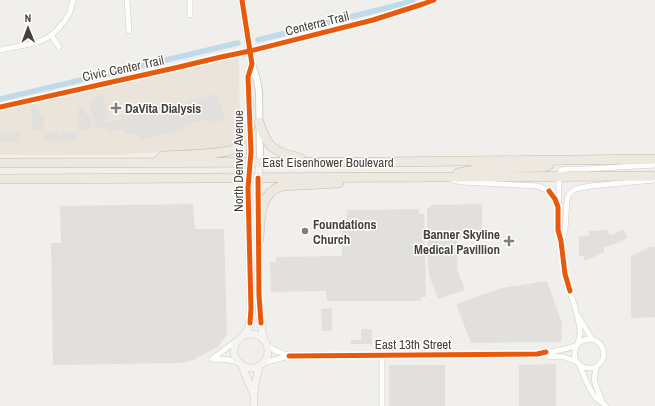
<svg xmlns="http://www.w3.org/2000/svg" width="655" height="406" viewBox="0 0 655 406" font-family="'Archivo Narrow',sans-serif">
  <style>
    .commercial { fill: #ebe4da }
    .industrial { fill: #e2dfdc }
    .parking { fill: #e2e0dd }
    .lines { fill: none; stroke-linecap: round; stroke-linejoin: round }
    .canal { stroke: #c1daea; stroke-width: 5.5 }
    .minor-casing { stroke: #cfcdca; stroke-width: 6 }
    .tertiary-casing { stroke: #cfcdca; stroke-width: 8 }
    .secondary-casing { stroke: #cfccc3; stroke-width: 8 }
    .trunk-casing { stroke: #c6bbab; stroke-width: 10 }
    .minor { stroke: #fdfdfc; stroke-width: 5 }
    .tertiary { stroke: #fdfdfc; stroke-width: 6 }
    .secondary { stroke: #f6f4f0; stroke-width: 7 }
    .trunk { stroke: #ede8e0; stroke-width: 9 }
    .cycleway-casing { stroke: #fff; stroke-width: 8 }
    .cycleway { stroke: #e8590c; stroke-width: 5 }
    .poi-dot { fill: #827e78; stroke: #fff; stroke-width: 1.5 }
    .labels { text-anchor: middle; stroke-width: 3; stroke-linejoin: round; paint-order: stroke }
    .street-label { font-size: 13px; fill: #464139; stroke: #fff }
    .poi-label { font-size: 13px; font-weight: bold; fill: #464139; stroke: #fff; text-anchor: start }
  </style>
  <rect width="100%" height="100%" fill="#f1efec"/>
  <path class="commercial" d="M 239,55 L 240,134 L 233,145 L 215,148 L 116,155 L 0,155 L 0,110 Z"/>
  <path class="industrial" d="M 389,365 L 445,365 L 445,406 L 389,406 Z"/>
  <path class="parking" d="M 216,94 L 223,112 L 225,120 L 211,123 L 210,119 L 183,126 L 183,131 L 141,139 L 140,135 L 125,133 L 123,129 L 110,132 L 108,128 L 105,129 L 100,128 L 96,129 L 89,102 L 93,101 L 93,97 L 102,95 L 108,117 L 103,119 L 104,123 L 121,120 L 120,115 L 144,110 L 145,114 L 153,112 L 153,108 L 179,103 L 180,107 L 188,104 L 187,101 Z
    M 31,105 L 35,105 L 40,112 L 40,116 L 44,116 L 44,130 L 32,129 Z
    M 78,108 L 81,108 L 87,115 L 91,115 L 91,129 L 78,130 Z
    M 19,132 L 20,142 L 0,142 L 0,133 Z
    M 45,132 L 58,132 L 59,136 L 63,136 L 63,132 L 77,132 L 77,140 L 45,141 Z
    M 193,204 L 195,229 L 224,229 L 227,334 L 218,347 L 193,360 L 182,363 L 53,365 L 51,243 L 61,243 L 60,206 Z
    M 482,204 L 482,232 L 471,233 L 471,238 L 458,239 L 457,269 L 465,290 L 438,299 L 430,278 L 428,267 L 427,209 L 432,205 Z
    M 419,209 L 419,214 L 424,214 L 426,297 L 421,297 L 421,301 L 327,301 L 326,291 L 271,292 L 270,262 L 276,262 L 276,257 L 342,256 L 342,219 L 347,219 L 347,210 Z
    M 623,229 L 628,238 L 615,244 L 604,247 L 604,252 L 588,260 L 584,260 L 583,256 L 579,255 L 579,237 L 589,235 L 589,231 L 608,230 L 608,234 L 612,235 Z
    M 650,247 L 655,247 L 655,317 L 631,318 L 631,256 Z
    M 547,281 L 562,323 L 561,342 L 471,343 L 456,304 L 502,288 Z
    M 332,308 L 332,331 L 322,331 L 321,309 Z
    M 361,329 L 372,329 L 372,344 L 351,344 L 351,340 L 361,340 Z
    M 556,364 L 556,406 L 519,406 L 519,365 Z"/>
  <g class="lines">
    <path class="canal" d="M 258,40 L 402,4 L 413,0
      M 0,99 L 238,43"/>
    <defs>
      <path id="minor" d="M 127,0 L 129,31
        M 190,15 L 190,0
        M 51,35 L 59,47
        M 0,50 C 13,47 33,45 45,39 C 55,34 65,22 70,12 C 71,8 72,4 73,0
        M 452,180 L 462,182 L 538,186 C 549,191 553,193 557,204
        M 562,240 L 565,230 L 567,200 L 569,194 L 575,189 L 590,186 L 654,180
        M 578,316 L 592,339
        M 579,343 C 598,330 613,355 597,366 C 589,371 578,367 575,358 C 572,349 581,342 580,332 C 579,312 570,295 565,276 C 563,265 563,254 562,243 C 561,238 558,233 558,228 C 557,217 558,206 559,195 C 559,188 558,180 560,173 L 561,170 L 567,169 L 585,169 L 655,165
        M 266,344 C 273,350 279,353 288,355
        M 538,354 L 546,356 L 564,357 L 577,362
        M 382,355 L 382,406
        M 212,359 L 240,338
        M 212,359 C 222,359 230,359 240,363
        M 263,363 L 289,356 L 537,354 C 551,351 565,351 577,345
        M 579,364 C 583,373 590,392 596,398 C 600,401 603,403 606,406
        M 597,366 C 591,384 597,385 602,402"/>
      <path id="tertiary" d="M 242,0 L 252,64 L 257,80 L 259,92 L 260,161
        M 250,162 L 250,108 L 248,77 L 252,64"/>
      <path id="secondary" d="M 259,214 L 258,178 L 260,161
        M 259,235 C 259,269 256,306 264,340
        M234 351a17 17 0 1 1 34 0a17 17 0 1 1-34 0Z
        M 243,336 L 248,329 L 251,317 L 248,188 L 250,162
        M 241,364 L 253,393
        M 254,406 C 253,391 255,380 260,365"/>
      <path id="trunk" d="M 259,122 C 267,148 274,152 300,158
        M 158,161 L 162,156 C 176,155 227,155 236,148 C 240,144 242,139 244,134 C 245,132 248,130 250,128
        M 0,163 L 386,162 L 655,159
        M 458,173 L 487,168 L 545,167 L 549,165 L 550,161
        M 0,179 L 655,176
        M 259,239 C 260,221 259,192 282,186 L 339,183"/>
    </defs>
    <use href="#minor" class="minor-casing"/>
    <use href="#tertiary" class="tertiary-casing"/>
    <use href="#secondary" class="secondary-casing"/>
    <use href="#trunk" class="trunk-casing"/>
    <use href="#minor" class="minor"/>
    <use href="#tertiary" class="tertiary"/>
    <use href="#secondary" class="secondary"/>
    <use href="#trunk" class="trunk"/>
    <defs>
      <path id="cycleway" d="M 242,0 L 252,64 L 248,77 L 251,152 L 248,188 L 251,309 L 250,323
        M 0,107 L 179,67 L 221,57 L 250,51 L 373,20 L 423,4 L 434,0
        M 258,178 L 259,295 L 261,323
        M 549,191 L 555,199 L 558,207 L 558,230 L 561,241 L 565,274 L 570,291
        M 289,356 L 537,354 L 546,352"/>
    </defs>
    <use href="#cycleway" class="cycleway-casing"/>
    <use href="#cycleway" class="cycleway"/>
  </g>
  <g class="poi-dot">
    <path d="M114 102h4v4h4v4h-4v4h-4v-4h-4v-4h4z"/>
    <circle cx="305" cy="231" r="4"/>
    <path d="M507 235h4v4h4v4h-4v4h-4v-4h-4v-4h4z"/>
  </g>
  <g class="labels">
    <g class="street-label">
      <text transform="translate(317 23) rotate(-14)" y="5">Centerra Trail</text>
      <text transform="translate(123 68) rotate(-12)" y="5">Civic Center Trail</text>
      <text transform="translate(238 161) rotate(-90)" y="5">North Denver Avenue</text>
      <text x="328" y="167">East Eisenhower Boulevard</text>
      <text x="413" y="349">East 13th Street</text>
    </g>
    <g class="poi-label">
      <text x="125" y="113">DaVita Dialysis</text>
      <text x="313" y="229">Foundations<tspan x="313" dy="15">Church</tspan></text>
      <text x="500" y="239" text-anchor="end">Banner Skyline<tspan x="500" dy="15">Medical Pavillion</tspan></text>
    </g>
  </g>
  <g transform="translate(28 28) rotate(359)" stroke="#ffffff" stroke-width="3" paint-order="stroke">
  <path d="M0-3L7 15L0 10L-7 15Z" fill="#464139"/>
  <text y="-6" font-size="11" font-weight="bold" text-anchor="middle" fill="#464139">N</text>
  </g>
</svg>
